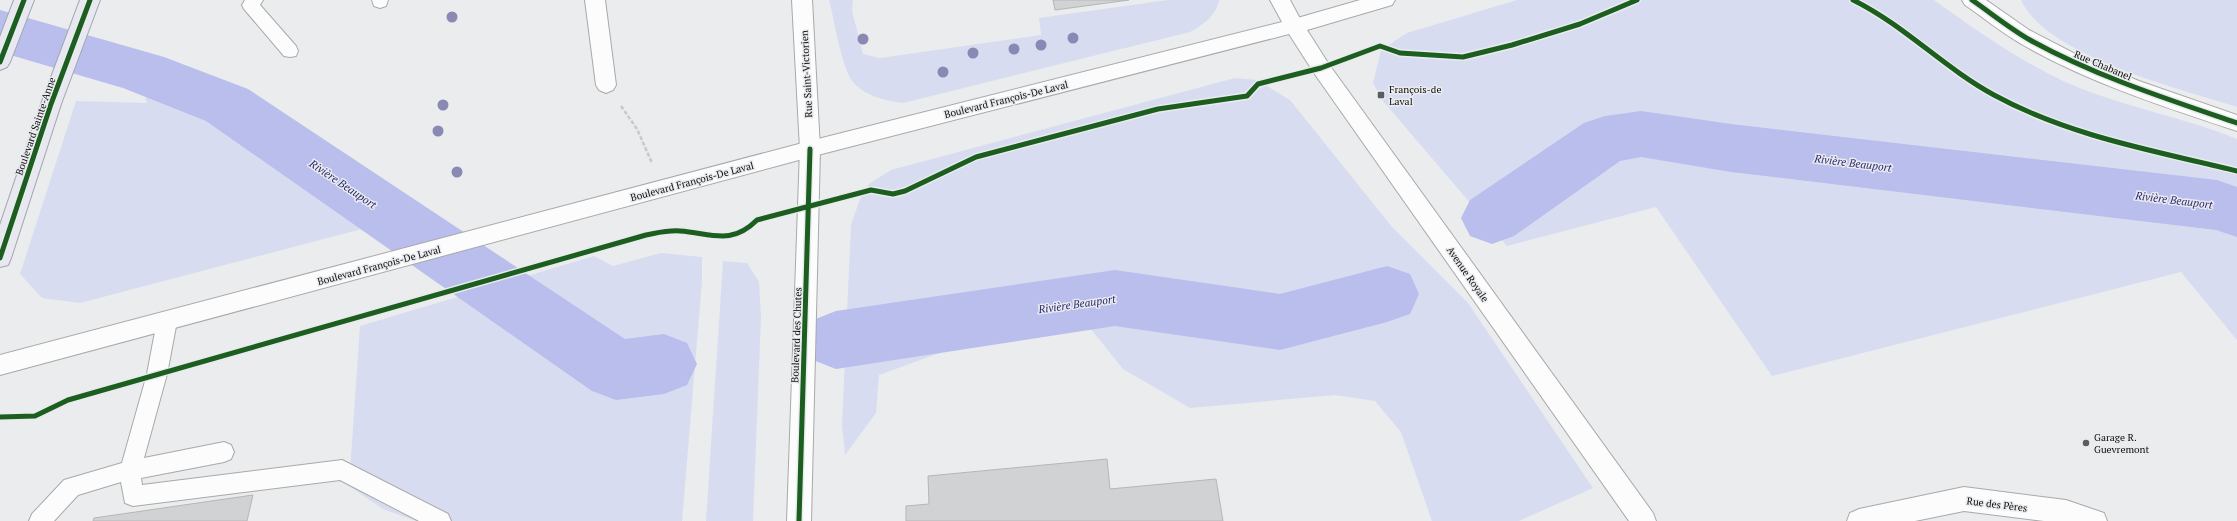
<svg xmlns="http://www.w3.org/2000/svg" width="2237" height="521" viewBox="0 0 2237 521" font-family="'PT Serif',serif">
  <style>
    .green { fill: #d8dcf1 }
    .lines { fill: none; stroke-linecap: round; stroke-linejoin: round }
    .river { fill: #b9beec; fill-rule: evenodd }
    .building { fill: #d1d2d3; stroke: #b5b6b7 }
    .service-casing { stroke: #a8a9aa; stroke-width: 2 }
    .minor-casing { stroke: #a8a9aa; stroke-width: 2 }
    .tertiary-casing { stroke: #a8a9aa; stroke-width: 2 }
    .secondary-casing { stroke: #a8a9aa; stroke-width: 2 }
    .primary-casing { stroke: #a3a4b3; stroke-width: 2 }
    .path { stroke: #c9c9c9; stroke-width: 2.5; stroke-dasharray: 4 2; stroke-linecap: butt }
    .service { fill: #fcfcfc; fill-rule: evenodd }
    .minor { fill: #fcfcfc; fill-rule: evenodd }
    .tertiary { fill: #fcfcfc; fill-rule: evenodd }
    .secondary { fill: #fcfcfc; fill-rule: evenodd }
    .primary { fill: #e7e8f0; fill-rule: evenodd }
    .cycleway-casing { stroke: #eaebee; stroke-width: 8 }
    .cycleway { stroke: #1b5e20; stroke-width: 5 }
    .tree { fill: #8989b3 }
    .poi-dot { fill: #5b5c5d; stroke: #eaebee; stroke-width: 1.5 }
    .labels { text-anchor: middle; stroke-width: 3; stroke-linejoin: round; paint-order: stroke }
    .street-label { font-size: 10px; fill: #0d0e0f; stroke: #eaebee }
    .poi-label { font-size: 10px; fill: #0d0e0f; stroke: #eaebee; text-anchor: start }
    .water-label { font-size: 11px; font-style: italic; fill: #2a2871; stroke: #eaebee }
  </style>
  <rect width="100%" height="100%" fill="#ebeced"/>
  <path class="green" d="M 829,0 L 853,0 L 852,11 L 863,54 L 880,58 L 1041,35 L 1039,18 L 1168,0 L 1219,0 C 1216,16 1203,25 1190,32 L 903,103 C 886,101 865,96 853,82 C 842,70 834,18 829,0 Z
    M 1517,0 L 1934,0 C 1977,31 2021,62 2070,84 C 2124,107 2183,117 2237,139 L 2237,340 L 2181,272 L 1772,376 L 1656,207 L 1507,246 L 1383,101 L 1373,83 L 1381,50 L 1407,33 Z
    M 2021,0 L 2237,0 L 2237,107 C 2180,89 2046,56 2021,0 Z
    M 1235,78 L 1257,80 L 1290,100 L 1392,227 L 1468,303 L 1593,488 L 1519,521 L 1432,521 L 1401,432 L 1375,401 L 1335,395 L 1190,408 L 1123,369 L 1091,329 L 981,338 L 879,375 L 876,413 L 845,455 L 842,425 L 851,225 L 860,199 L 869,184 L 891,170 Z
    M 200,97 L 236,121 L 245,123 L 268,141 L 335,186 L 368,212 L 362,214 L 377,225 L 80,303 L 42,298 L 20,274 L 76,101 L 147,103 L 145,98 Z
    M 661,253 L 702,257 L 702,281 L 682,521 L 416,521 L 383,509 L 349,486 L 360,326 L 594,256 L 613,266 Z
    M 723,261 L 747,263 L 759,282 L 761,316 L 753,521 L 706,521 Z"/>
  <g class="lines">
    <path class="river" d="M 0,10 L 164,57 L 248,89 L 625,339 L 664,334 L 687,343 L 697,364 L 687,385 L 664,394 L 616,400 L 592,391 L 206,121 L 123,88 L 0,52 Z
      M 1641,111 L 1731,124 L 2217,180 L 2237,187 L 2237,237 L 2216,230 L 1731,172 L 1641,157 L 1620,161 L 1514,236 L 1492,244 L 1470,236 L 1461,218 L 1470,200 L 1584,123 L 1605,116 Z
      M 1387,266 L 1410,274 L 1419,294 L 1410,314 L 1387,322 L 1280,350 L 1115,326 L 836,369 L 813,360 L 803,340 L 813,320 L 836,311 L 1115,270 L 1280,294 Z"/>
  </g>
  <path class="building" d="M 1053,0 L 1129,0 L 1055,10 Z
    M 1107,459 L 1110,489 L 1216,479 L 1223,521 L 906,521 L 906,506 L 929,504 L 928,476 Z
    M 253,495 L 247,521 L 93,521 L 94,518 Z"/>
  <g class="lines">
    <defs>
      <path id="service" d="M 245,0 L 263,0 L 260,5 L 296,46 L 298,51 L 296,56 L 290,57 L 284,56 L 244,9 L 242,5 Z
        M 372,0 L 388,0 L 386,6 L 380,8 L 374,6 Z
        M 167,312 L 174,315 L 177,321 L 167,374 L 144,458 L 224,442 L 231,445 L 234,452 L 231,459 L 224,462 L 141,478 L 142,485 L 342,460 L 448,514 L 451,521 L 419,521 L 340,480 L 133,506 L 125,503 L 121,482 L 78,495 L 54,521 L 29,521 L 32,514 L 64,480 L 122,463 L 147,374 L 157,321 L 160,315 Z"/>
      <path id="minor" d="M 585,0 L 605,0 L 616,85 L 613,90 L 606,93 L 599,90 L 596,85 Z
        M 792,0 L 812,0 L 820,149 L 811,521 L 787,521 L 800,149 Z
        M 1962,0 L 1986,0 L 2029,30 L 2087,60 L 2139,81 L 2237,115 L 2237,131 C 2164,107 2090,83 2023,45 C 2002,33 1984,18 1965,5 Z
        M 1964,487 L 2066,500 L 2104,513 L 2107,521 L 2044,521 L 1964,511 L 1915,521 L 1847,521 L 1850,513 L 1859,509 Z"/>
      <path id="tertiary" d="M 1270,0 L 1290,0 L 1304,26 L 1301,31 L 1294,33 L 1287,31 Z"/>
      <path id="secondary" d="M 1360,0 L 1395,0 L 1392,5 L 1307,30 L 1328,63 L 1653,513 L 1656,521 L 1629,521 L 1314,73 L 1289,34 L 810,157 L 0,375 L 0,355 L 810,141 L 1294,19 Z"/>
      <path id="primary" d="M 14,0 L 34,0 L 10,62 L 7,67 L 0,70 L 0,37 Z
        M 80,0 L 100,0 L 61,104 L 11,258 L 8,265 L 0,267 L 0,225 L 41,104 Z"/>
    </defs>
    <use href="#service" class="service-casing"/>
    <use href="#minor" class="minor-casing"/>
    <use href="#tertiary" class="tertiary-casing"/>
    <use href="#secondary" class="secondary-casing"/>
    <use href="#primary" class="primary-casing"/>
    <path class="path" d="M 621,106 L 637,129 L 652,163"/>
    <use href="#service" class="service"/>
    <use href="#minor" class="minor"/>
    <use href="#tertiary" class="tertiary"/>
    <use href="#secondary" class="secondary"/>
    <use href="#primary" class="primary"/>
    <defs>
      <path id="cycleway" d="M 1853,0 C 1904,25 1944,68 1994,95 C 2069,136 2155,151 2237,171
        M 1972,0 C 1991,13 2009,28 2030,40 C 2095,76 2167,99 2237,123
        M 0,62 L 24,0
        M 0,258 L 51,104 L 90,0
        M 0,417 L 35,416 L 68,400 L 646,235 C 657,233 668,230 680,231 C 711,233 731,246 757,220 L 871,190 L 893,194 L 905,191 L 976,157 L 1158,109 L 1247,96 L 1258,84 L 1321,68 L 1380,46 L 1400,53 L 1463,57 L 1512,45 L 1580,24 L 1637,0
        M 799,521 L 810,149"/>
    </defs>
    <use href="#cycleway" class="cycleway-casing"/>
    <use href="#cycleway" class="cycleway"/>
  </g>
  <g class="tree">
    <circle cx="452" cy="17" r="5.5"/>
    <circle cx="1073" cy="38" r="5.5"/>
    <circle cx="863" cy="39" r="5.5"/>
    <circle cx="1041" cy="45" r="5.5"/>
    <circle cx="1014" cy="49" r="5.5"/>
    <circle cx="973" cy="53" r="5.5"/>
    <circle cx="943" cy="72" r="5.5"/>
    <circle cx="443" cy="105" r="5.5"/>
    <circle cx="438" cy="131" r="5.5"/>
    <circle cx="457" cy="172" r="5.5"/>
  </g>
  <g class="poi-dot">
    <rect x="1377" y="91" width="8" height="8" rx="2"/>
    <circle cx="2086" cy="443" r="4"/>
  </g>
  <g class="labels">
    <g class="street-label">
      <text transform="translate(2103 65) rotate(23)" y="4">Rue Chabanel</text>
      <text transform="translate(806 74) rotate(-93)" y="4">Rue Saint-Victorien</text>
      <text transform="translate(1006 99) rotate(-14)" y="4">Boulevard François-De Laval</text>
      <text transform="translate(35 126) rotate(-71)" y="4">Boulevard Sainte-Anne</text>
      <text transform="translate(692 181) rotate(-15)" y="4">Boulevard François-De Laval</text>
      <text transform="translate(379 265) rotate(-15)" y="4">Boulevard François-De Laval</text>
      <text transform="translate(1468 274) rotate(55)" y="4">Avenue Royale</text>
      <text transform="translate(796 335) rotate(-88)" y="4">Boulevard des Chutes</text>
      <text transform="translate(1997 504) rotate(7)" y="4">Rue des Pères</text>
    </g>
    <g class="poi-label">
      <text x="1389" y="93">François-de<tspan x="1389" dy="12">Laval</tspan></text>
      <text x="2094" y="441">Garage R.<tspan x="2094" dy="12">Guevremont</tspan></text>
    </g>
    <g class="water-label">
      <text transform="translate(1853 163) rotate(7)" y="4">Rivière Beauport</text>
      <text transform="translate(343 184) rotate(34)" y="4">Rivière Beauport</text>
      <text transform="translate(2174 200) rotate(7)" y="4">Rivière Beauport</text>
      <text transform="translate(1077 304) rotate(-8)" y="4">Rivière Beauport</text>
    </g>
  </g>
</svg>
